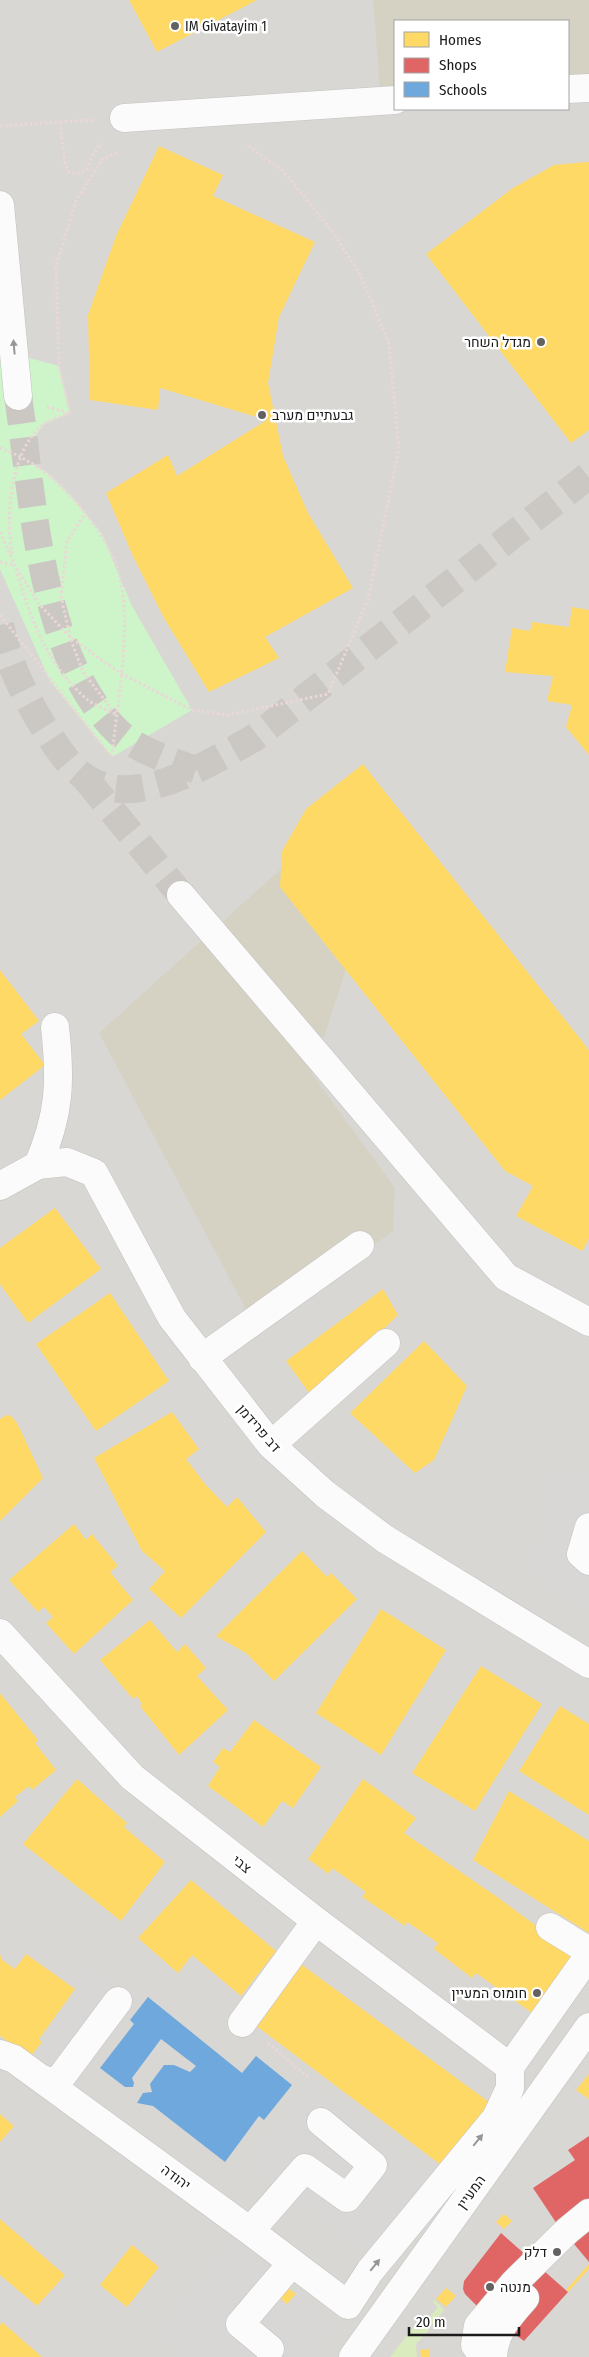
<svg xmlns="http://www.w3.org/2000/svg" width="589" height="2357" viewBox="0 0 589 2357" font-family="'Fira Sans Condensed',Heebo,sans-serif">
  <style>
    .residential { fill: #d9d7d4; fill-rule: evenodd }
    .construction { fill: #d5d2c3 }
    .grass { fill: #daebbd }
    .park { fill: #cef4ca }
    .parking { fill: #d8d7d5 }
    .homes { fill: #ffd966 }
    .shops { fill: #e06666 }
    .schools { fill: #6fa8dc }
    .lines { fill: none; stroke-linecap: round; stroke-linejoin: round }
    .minor-tunnel { stroke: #cbc8c4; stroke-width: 28; stroke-dasharray: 28 14; stroke-linecap: butt }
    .minor-casing { stroke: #c2c1bf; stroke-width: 29 }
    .path { stroke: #ead7d6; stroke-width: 3; stroke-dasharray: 2.5 2.5; stroke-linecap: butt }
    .minor { stroke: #fcfbfb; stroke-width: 28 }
    .oneway { fill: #979696 }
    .poi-dot { fill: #636261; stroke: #fff; stroke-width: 2 }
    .labels { text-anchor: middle; stroke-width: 5; stroke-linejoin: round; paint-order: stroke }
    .poi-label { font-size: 14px; fill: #1b1b1b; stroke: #fff; text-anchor: start }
    .street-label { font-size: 14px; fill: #1b1b1b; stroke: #fff }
  </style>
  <rect width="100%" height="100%" fill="#eae7e2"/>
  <path class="residential" d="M 0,0 L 589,0 L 589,2357 L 0,2357 ZM 395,21 L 568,21 L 568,109 L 395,109 Z"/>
  <path class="construction" d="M 373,0 L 589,0 L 589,75 L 568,76 L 568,21 L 395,21 L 395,89 L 380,90 Z
    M 291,860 L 352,951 L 312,1074 L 395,1188 L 393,1231 L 258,1332 L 99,1033 Z"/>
  <path class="grass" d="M 435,2300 L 444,2310 L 431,2326 L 429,2325 L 427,2326 L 429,2330 L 416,2344 L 417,2357 L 390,2357 L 422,2316 L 427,2320 L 438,2307 L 433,2302 Z"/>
  <path class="park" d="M 22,356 L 59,366 L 70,413 L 44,424 L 21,456 L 49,474 L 73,498 L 102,534 L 131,604 L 192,710 L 112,757 L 50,681 L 0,569 L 0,357 Z"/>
  <path class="parking" d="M 589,1472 L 589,1615 L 528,1575 L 549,1474 Z
    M 86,1961 L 139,2000 L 72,2096 L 42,2074 L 50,2062 L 35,2052 L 85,1982 L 76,1975 Z
    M 310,2079 L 430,2175 L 364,2254 L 245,2160 Z
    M 231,2239 L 280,2278 L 334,2328 L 313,2357 L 184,2357 L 155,2336 Z"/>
  <path class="homes" d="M 129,0 L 257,0 L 157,52 Z
    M 159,146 L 223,175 L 213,196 L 315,242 L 279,317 L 268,383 L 283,456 L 308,513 L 353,588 L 265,637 L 279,658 L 209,692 L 164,618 L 132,554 L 106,493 L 168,455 L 177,476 L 267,420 L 160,388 L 158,410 L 90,400 L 88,315 L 116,236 Z
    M 586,162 L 589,162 L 589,430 L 571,443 L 426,254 L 513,188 L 554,165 Z
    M 572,607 L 589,610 L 589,755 L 566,727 L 572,705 L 547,701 L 553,676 L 505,672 L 512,628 L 530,631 L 532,622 L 569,627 Z
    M 363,764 L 589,1050 L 589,1239 L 582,1251 L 516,1216 L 533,1186 L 505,1171 L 280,887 L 282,851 L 306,809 Z
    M 0,970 L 39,1021 L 21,1034 L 45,1065 L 0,1100 Z
    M 55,1208 L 101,1269 L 28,1323 L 0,1284 L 0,1248 Z
    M 383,1289 L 398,1315 L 313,1398 L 286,1361 Z
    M 110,1293 L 169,1381 L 96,1431 L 36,1344 Z
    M 424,1341 L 467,1386 L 434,1460 L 415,1473 L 350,1413 Z
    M 172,1412 L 199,1449 L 186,1459 L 205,1484 L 227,1507 L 237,1497 L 266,1532 L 181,1618 L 149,1589 L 165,1571 L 142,1551 L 94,1458 Z
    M 7,1415 L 11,1416 L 17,1423 L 43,1478 L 0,1521 L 0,1419 Z
    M 74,1524 L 86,1540 L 92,1534 L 118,1566 L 110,1572 L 133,1600 L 74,1654 L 46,1623 L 53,1617 L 44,1607 L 38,1612 L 9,1580 Z
    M 302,1551 L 327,1577 L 331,1573 L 357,1599 L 274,1681 L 246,1653 L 216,1636 Z
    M 381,1609 L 446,1650 L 381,1755 L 316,1713 Z
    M 150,1620 L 177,1652 L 185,1644 L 206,1668 L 197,1676 L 228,1710 L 179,1755 L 140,1706 L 142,1704 L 137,1696 L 133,1699 L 100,1660 Z
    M 481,1666 L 542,1704 L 475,1811 L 412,1773 Z
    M 0,1693 L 38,1740 L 35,1743 L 56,1770 L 32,1790 L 29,1786 L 15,1797 L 18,1801 L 0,1817 Z
    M 560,1706 L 589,1724 L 589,1815 L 519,1771 Z
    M 254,1720 L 321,1767 L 293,1808 L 282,1801 L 263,1827 L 208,1786 L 220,1767 L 213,1762 L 223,1748 L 230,1752 Z
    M 77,1779 L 127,1823 L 124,1827 L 165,1862 L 121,1921 L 23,1844 Z
    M 363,1779 L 416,1818 L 404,1833 L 500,1899 L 581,1959 L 539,2018 L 476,1973 L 472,1978 L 434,1949 L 438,1943 L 407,1922 L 405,1926 L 362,1897 L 366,1892 L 332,1868 L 329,1874 L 308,1859 Z
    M 509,1791 L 589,1841 L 589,1933 L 473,1860 Z
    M 191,1880 L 276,1951 L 241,1996 L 192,1955 L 178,1973 L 138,1938 Z
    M 26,1954 L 75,1989 L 39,2039 L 42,2042 L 30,2057 L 0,2036 L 0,1955 L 2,1957 L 1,1959 L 15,1969 Z
    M 298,1962 L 493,2105 L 445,2168 L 255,2025 Z
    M 589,2074 L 589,2099 L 576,2090 Z
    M 0,2114 L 14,2126 L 0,2142 Z
    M 504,2214 L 512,2221 L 504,2229 L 496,2222 Z
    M 0,2219 L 65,2275 L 37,2306 L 0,2275 Z
    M 132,2245 L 159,2267 L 127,2307 L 100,2285 Z
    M 589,2264 L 589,2269 L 568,2292 L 566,2290 Z
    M 284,2285 L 296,2294 L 287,2304 L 276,2295 Z
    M 446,2288 L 456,2296 L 446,2307 L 436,2299 Z
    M 2,2322 L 42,2357 L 0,2357 L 0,2325 Z
    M 430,2349 L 430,2357 L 421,2357 L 420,2350 Z"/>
  <path class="shops" d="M 589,2136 L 589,2262 L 555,2221 L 533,2188 L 575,2160 L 568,2150 Z
    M 501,2233 L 568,2292 L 524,2341 L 480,2309 L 465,2294 L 463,2289 L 464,2281 Z"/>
  <path class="schools" d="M 148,1997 L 242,2073 L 256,2056 L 292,2085 L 264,2120 L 259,2116 L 225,2162 L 153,2106 L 137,2103 L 143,2093 L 152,2092 L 150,2084 L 164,2065 L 174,2065 L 190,2072 L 196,2066 L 161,2039 L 132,2078 L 134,2083 L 133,2087 L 125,2087 L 100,2068 L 134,2024 L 130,2020 Z"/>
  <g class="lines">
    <path class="minor-tunnel" d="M 18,396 C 33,498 40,658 118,732 C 140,752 169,760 196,770
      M 0,625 C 8,663 26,700 47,732 C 57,747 70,768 86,778 C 137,811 209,763 254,738 L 589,475
      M 86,779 L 181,895"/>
    <defs>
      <path id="minor" d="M 568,89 L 589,88
        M 124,118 L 395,100
        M 0,205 L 18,396
        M 181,895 L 506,1277 L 589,1322
        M 38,1165 C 60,1114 61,1081 55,1027
        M 0,1186 L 38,1165 L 67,1162 L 94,1173 L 172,1318 L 271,1445 L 325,1494 L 385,1539 L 589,1664
        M 202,1358 L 360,1245
        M 271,1445 L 386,1343
        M 589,1527 L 581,1554 L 589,1561
        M 0,1633 L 132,1777 L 316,1921 L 510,2067
        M 550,1927 L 589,1951
        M 242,2023 L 316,1921
        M 0,2054 L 14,2059 L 250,2231 L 348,2305 L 370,2271 L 496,2118 L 510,2088 L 510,2067
        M 510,2067 L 589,1955
        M 40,2078 L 56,2084 L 118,2001
        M 250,2231 L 305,2168 L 347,2198 L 373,2165 L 321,2122
        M 270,2349 L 240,2324 L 292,2263
        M 353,2357 L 589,2027
        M 484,2357 L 475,2345 L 478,2326 L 514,2283 L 567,2231 L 589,2213
        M 493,2357 C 494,2332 509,2316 525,2298"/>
    </defs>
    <use href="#minor" class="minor-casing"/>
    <path class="path" d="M 60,122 L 93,120
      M 0,126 L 60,122 L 65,165 L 70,173 L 79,173 L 87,169 L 94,152 L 102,143
      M 101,160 L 119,152
      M 47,407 L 70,413
      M 70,413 L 59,366 L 56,266 L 76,201 L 103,159
      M 0,448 C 33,460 59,481 81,508 C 98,529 114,552 120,578 C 132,631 117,702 112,757
      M 0,532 L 15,566 L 39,604 L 70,637 L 120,673 L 192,710 L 228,715 L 328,694 L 368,599 L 399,449 L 389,344 L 360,274 L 333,232 L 283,171 L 246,144
      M 12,554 C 5,516 11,448 44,424 C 51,419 62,416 70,413
      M 0,562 L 14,565
      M 16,569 C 30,617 45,660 82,695 C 91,704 105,709 116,715 L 83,672 L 70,637 L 61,596 L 67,542 L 85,513
      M 0,615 L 111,756
      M 268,2043 L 310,2079"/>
    <use href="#minor" class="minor"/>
  </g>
  <defs><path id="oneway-solid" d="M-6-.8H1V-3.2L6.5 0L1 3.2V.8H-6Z" transform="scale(1.25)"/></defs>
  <g class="oneway">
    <use href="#oneway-solid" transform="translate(14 347) rotate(-95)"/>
    <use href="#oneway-solid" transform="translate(478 2140) rotate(-51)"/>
    <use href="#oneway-solid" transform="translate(375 2265) rotate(-51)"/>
  </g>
  <g class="poi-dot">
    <circle cx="175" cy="26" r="5"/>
    <circle cx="541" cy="342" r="5"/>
    <circle cx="262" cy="415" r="5"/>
    <circle cx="537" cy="1993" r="5"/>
    <circle cx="557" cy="2252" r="5"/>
    <circle cx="490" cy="2287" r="5"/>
  </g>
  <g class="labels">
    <g class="poi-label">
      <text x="185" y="31">IM Givatayim 1</text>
      <text x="531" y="347" text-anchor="end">מגדל השחר</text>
      <text x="272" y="420">גבעתיים מערב</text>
      <text x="527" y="1998" text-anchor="end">חומוס המעיין</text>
      <text x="547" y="2257" text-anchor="end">דלק</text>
      <text x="500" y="2292">מנטה</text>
    </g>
    <g class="street-label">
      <text transform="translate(259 1428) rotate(49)" y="5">דב פרידמן</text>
      <text transform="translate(242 1864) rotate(38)" y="5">צבי</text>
      <text transform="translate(176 2177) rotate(36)" y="5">יהודה</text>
      <text transform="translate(471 2192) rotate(-54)" y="5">המעיין</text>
    </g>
  </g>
  <rect x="394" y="20" width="175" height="90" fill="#ffffff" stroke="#a4a4a4"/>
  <rect x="404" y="32" width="25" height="15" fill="#ffd966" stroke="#a4a4a4"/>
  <text x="439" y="45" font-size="15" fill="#1b1b1b">Homes</text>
  <rect x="404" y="58" width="25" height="15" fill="#e06666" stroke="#a4a4a4"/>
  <text x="439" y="70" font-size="15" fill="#1b1b1b">Shops</text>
  <rect x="404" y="82" width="25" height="15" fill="#6fa8dc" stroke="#a4a4a4"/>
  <text x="439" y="95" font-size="15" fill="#1b1b1b">Schools</text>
  <path d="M409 2327v8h110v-8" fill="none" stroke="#1b1b1b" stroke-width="2.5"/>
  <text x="416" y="2327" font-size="15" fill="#1b1b1b" stroke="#ffffff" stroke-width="4" paint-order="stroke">20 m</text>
</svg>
